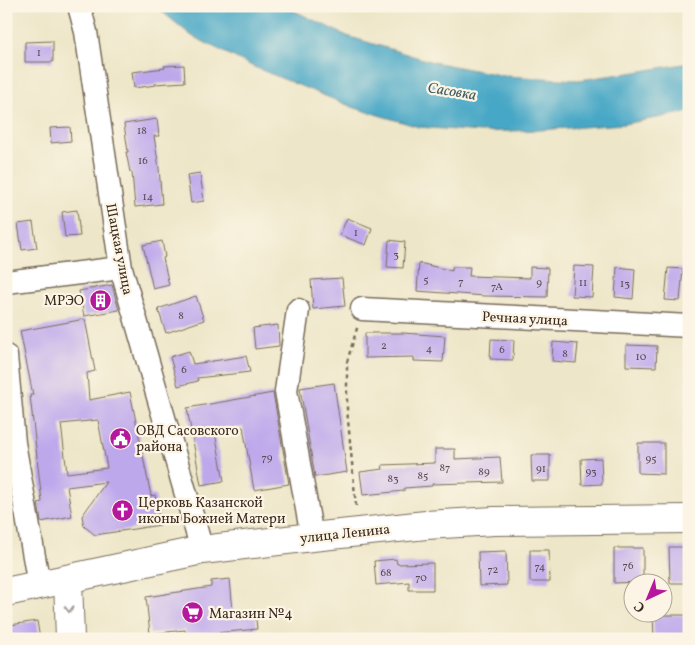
<svg xmlns="http://www.w3.org/2000/svg" width="695" height="645" viewBox="0 0 695 645" font-family="Vollkorn,serif">
  <style>
    .water { fill: #47a7c6; stroke: #416872 }
    .building { fill: #bda8ec; fill-rule: evenodd }
    .lines { fill: none; stroke-linecap: round; stroke-linejoin: round }
    .minor-casing { stroke: #796c5a; stroke-width: 25 }
    .major-casing { stroke: #796c5a; stroke-width: 30 }
    .path { stroke: #796c5a; stroke-width: 2.5; stroke-dasharray: 4 4; stroke-linecap: butt }
    .minor { stroke: #fff; stroke-width: 22 }
    .major { stroke: #fff; stroke-width: 28 }
    .oneway { stroke: #a79f9a }
    .labels { text-anchor: middle; stroke-width: 4.5; stroke-linejoin: round; paint-order: stroke }
    .number-label { font-size: 11px; fill: #5c4a52 }
    .street-label { font-size: 14px; fill: #3b2a1e; stroke: #fcf5e5 }
    .poi-label { font-size: 14px; fill: #3b2a1e; stroke: #fcf5e5; text-anchor: start }
    .water-label { font-size: 15px; font-style: italic; fill: #405c61; stroke: #fcf5e5 }
  </style>
  <rect width="100%" height="100%" fill="#fcf5e5"/>
  <filter id="ink" filterUnits="userSpaceOnUse"><feTurbulence type="fractalNoise" baseFrequency=".02" numOctaves="2"/><feDisplacementMap in="SourceGraphic" scale="10" xChannelSelector="R" yChannelSelector="G"/><feConvolveMatrix kernelMatrix="1 2 1 2 8 2 1 2 1" color-interpolation-filters="sRGB"/></filter>
  <filter id="wash" filterUnits="userSpaceOnUse"><feTurbulence type="fractalNoise" baseFrequency=".0096" numOctaves="4" result="noise"/><feDisplacementMap in="SourceGraphic" scale="20" xChannelSelector="R" yChannelSelector="G"/><feGaussianBlur stdDeviation="1.12" result="paint"/><feColorMatrix in="noise" values="0 0 0 0 0 0 0 0 0 0 0 0 0 0 0 0 0 1.4 0 .05"/><feComposite in="paint" operator="in"/></filter>
  <g filter="url(#wash)">
    <rect width="100%" height="100%" fill="#ede6c8"/>
    <path class="water" d="M 155,6 L 284,6 L 347,36 L 433,62 L 505,76 L 579,80 L 636,72 L 689,63 L 689,112 L 624,124 L 539,130 L 480,132 L 419,127 L 355,108 L 254,67 L 192,36 Z"/>
    <g id="blocks">
      <path class="building" d="M 53,41 L 53,62 L 25,62 L 25,42 Z
        M 184,65 L 185,82 L 155,84 L 156,85 L 134,88 L 132,72 L 165,68 L 164,66 Z
        M 157,119 L 159,136 L 154,136 L 159,168 L 162,204 L 135,207 L 132,172 L 130,172 L 126,152 L 128,152 L 124,124 Z
        M 70,127 L 71,141 L 51,143 L 50,128 Z
        M 200,173 L 204,201 L 191,203 L 187,175 Z
        M 77,210 L 80,236 L 65,237 L 62,212 Z
        M 347,218 L 372,228 L 366,245 L 340,235 Z
        M 33,222 L 37,248 L 22,250 L 18,224 Z
        M 389,240 L 405,242 L 403,268 L 387,267 Z
        M 162,241 L 165,257 L 163,258 L 169,285 L 153,289 L 143,245 Z
        M 419,263 L 452,271 L 452,267 L 470,267 L 469,276 L 530,278 L 530,267 L 548,268 L 547,297 L 485,296 L 417,291 Z
        M 574,266 L 594,267 L 592,297 L 572,296 Z
        M 617,267 L 635,269 L 633,299 L 615,297 Z
        M 668,268 L 683,269 L 680,301 L 665,300 Z
        M 342,278 L 345,306 L 313,309 L 311,280 Z
        M 112,285 L 119,310 L 84,316 L 79,291 Z
        M 196,296 L 204,320 L 166,333 L 158,309 Z
        M 85,319 L 95,371 L 87,373 L 89,400 L 130,392 L 151,496 L 155,495 L 160,525 L 95,535 L 84,526 L 82,516 L 106,482 L 67,487 L 72,516 L 41,522 L 38,503 L 42,502 L 30,395 L 33,395 L 20,331 ZM 98,420 L 107,468 L 67,473 L 61,424 Z
        M 278,325 L 279,346 L 255,349 L 253,328 Z
        M 365,333 L 403,333 L 445,336 L 443,362 L 414,361 L 414,357 L 365,358 Z
        M 491,339 L 514,340 L 513,360 L 490,359 Z
        M 553,342 L 578,344 L 576,363 L 552,361 Z
        M 626,345 L 657,346 L 656,367 L 626,366 Z
        M 189,351 L 193,364 L 246,356 L 250,372 L 197,378 L 198,381 L 178,386 L 170,357 Z
        M 334,383 L 347,472 L 315,477 L 300,388 Z
        M 273,393 L 289,484 L 254,490 L 243,427 L 215,432 L 224,481 L 201,485 L 187,408 Z
        M 638,443 L 664,443 L 664,474 L 638,473 Z
        M 435,449 L 455,449 L 455,459 L 500,457 L 502,482 L 432,484 L 432,486 L 404,488 L 404,491 L 363,495 L 360,472 L 383,469 L 382,465 L 435,463 Z
        M 531,455 L 550,455 L 550,481 L 532,481 Z
        M 601,458 L 602,484 L 582,485 L 581,459 Z
        M 669,547 L 689,547 L 689,583 L 670,583 Z
        M 614,548 L 643,548 L 643,582 L 614,583 Z
        M 530,550 L 549,550 L 550,582 L 530,582 Z
        M 506,551 L 507,585 L 479,586 L 478,552 Z
        M 396,559 L 397,564 L 433,563 L 433,590 L 409,590 L 409,582 L 376,585 L 374,561 Z
        M 230,579 L 233,611 L 255,610 L 257,629 L 186,636 L 185,630 L 150,634 L 146,597 L 211,587 L 211,581 Z
        M 653,615 L 689,615 L 689,639 L 654,639 Z
        M 37,621 L 40,639 L 12,639 L 10,625 Z"/>
    </g>
  </g>
  <g filter="url(#ink)">
    <use href="#blocks" fill-opacity="0" stroke="#796c5a" stroke-width="1"/>
    <g class="lines">
      <defs>
        <path id="minor" d="M 79,6 L 86,32 L 121,268 L 202,550
          M 6,282 L 121,268
          M 362,309 L 689,326
          M 298,310 L 286,391 L 312,537
          M 6,356 L 14,443 L 39,585"/>
        <path id="major" d="M 68,579 L 70,639
          M 6,592 L 202,550 L 312,537 L 426,525 L 494,521 L 689,519"/>
      </defs>
      <use href="#minor" class="minor-casing"/>
      <use href="#major" class="major-casing"/>
      <path class="path" d="M 356,506 L 347,409 L 347,362 L 358,325"/>
      <use href="#minor" class="minor"/>
      <use href="#major" class="major"/>
    </g>
    <defs><path id="oneway-chevron" d="M-2-3.5L2.5 0L-2 3.5" fill="none" stroke-width="1.6" stroke-linecap="round" stroke-linejoin="round" transform="scale(1.25)"/></defs>
    <use class="oneway" href="#oneway-chevron" transform="translate(69 609) rotate(88)"/>
  </g>
  <defs>
    <symbol id="building-disc" viewBox="-11 -11 22 22"><circle r="9.5" fill="#b5179e" stroke="#fcf5e5"/><path d="M-4-6H4V6H1V3H-1V6H-4ZM-2.5-4.3h1.7v1.8h-1.7ZM.8-4.3h1.7v1.8H.8ZM-2.5-1h1.7V.8h-1.7ZM.8-1h1.7V.8H.8Z" fill="#fff"/></symbol>
    <symbol id="civic-disc" viewBox="-11 -11 22 22"><circle r="9.5" fill="#b5179e" stroke="#fcf5e5"/><path d="M-.6-6.5H3V-4.5H.6V-3L4-1V1h2V6H-6V1h2V-1L-.6-3ZM-1.2 2.5V6h2.4V2.5Z" fill="#fff"/></symbol>
    <symbol id="church-disc" viewBox="-11 -11 22 22"><circle r="9.5" fill="#b5179e" stroke="#fcf5e5"/><path d="M-1.2-6h2.4v3.5h3.3v2.4h-3.3V6h-2.4V-.1h-3.3v-2.4h3.3Z" fill="#fff"/></symbol>
    <symbol id="supermarket-disc" viewBox="-11 -11 22 22"><circle r="9.5" fill="#b5179e" stroke="#fcf5e5"/><path d="M-6-5.5h2.5l.6 2H6L4.5 2H-2.5L-4.4-4H-6ZM-1.5 3.2a1.3 1.3 0 1 0 .1 0ZM3 3.2a1.3 1.3 0 1 0 .1 0Z" fill="#fff"/></symbol>
  </defs>
  <g fill-rule="evenodd">
    <use href="#building-disc" x="88" y="288" width="25" height="25"/>
    <use href="#civic-disc" x="108" y="426" width="25" height="25"/>
    <use href="#church-disc" x="110" y="498" width="25" height="25"/>
    <use href="#supermarket-disc" x="180" y="600" width="25" height="25"/>
  </g>
  <g class="labels">
    <g class="number-label">
      <text x="39" y="56">1</text>
      <text x="142" y="134">18</text>
      <text x="143" y="164">16</text>
      <text x="148" y="200">14</text>
      <text x="356" y="236">1</text>
      <text x="396" y="258">3</text>
      <text x="426" y="283">5</text>
      <text x="461" y="285">7</text>
      <text x="539" y="286">9</text>
      <text x="583" y="286">11</text>
      <text x="625" y="287">13</text>
      <text x="497" y="290">7А</text>
      <text x="181" y="319">8</text>
      <text x="384" y="349">2</text>
      <text x="429" y="352">4</text>
      <text x="502" y="353">6</text>
      <text x="565" y="357">8</text>
      <text x="641" y="360">10</text>
      <text x="184" y="373">6</text>
      <text x="267" y="461">79</text>
      <text x="651" y="462">95</text>
      <text x="445" y="471">87</text>
      <text x="541" y="472">91</text>
      <text x="484" y="475">89</text>
      <text x="591" y="475">93</text>
      <text x="423" y="479">85</text>
      <text x="393" y="482">83</text>
      <text x="628" y="569">76</text>
      <text x="540" y="570">74</text>
      <text x="493" y="573">72</text>
      <text x="386" y="576">68</text>
      <text x="421" y="581">70</text>
    </g>
    <g class="street-label">
      <text transform="translate(120 249) rotate(79)" y="5">Шацкая улица</text>
      <text transform="translate(525 318) rotate(3)" y="5">Речная улица</text>
      <text transform="translate(345 533) rotate(-6)" y="5">улица Ленина</text>
    </g>
    <g class="poi-label">
      <text x="84" y="305" text-anchor="end">МРЭО</text>
      <text x="136" y="435">ОВД Сасовского<tspan x="136" dy="16">района</tspan></text>
      <text x="138" y="507">Церковь Казанской<tspan x="138" dy="16">иконы Божией Матери</tspan></text>
      <text x="209" y="618">Магазин №4</text>
    </g>
    <g class="water-label">
      <text transform="translate(452 91) rotate(9)" y="5">Сасовка</text>
    </g>
  </g>
  <rect width="695" height="645" fill="none" stroke="#fcf5e5" stroke-width="25"/>
  <g transform="translate(648 598) rotate(224)"><circle r="24" fill="#fcf5e5" stroke="#afa495"/>
  <path d="M0-4L9 19L0 12L-9 19Z" fill="#b5179e"/>
  <text y="-8" font-size="14" font-weight="bold" text-anchor="middle" fill="#3b2a1e">С</text>
  </g>
</svg>
